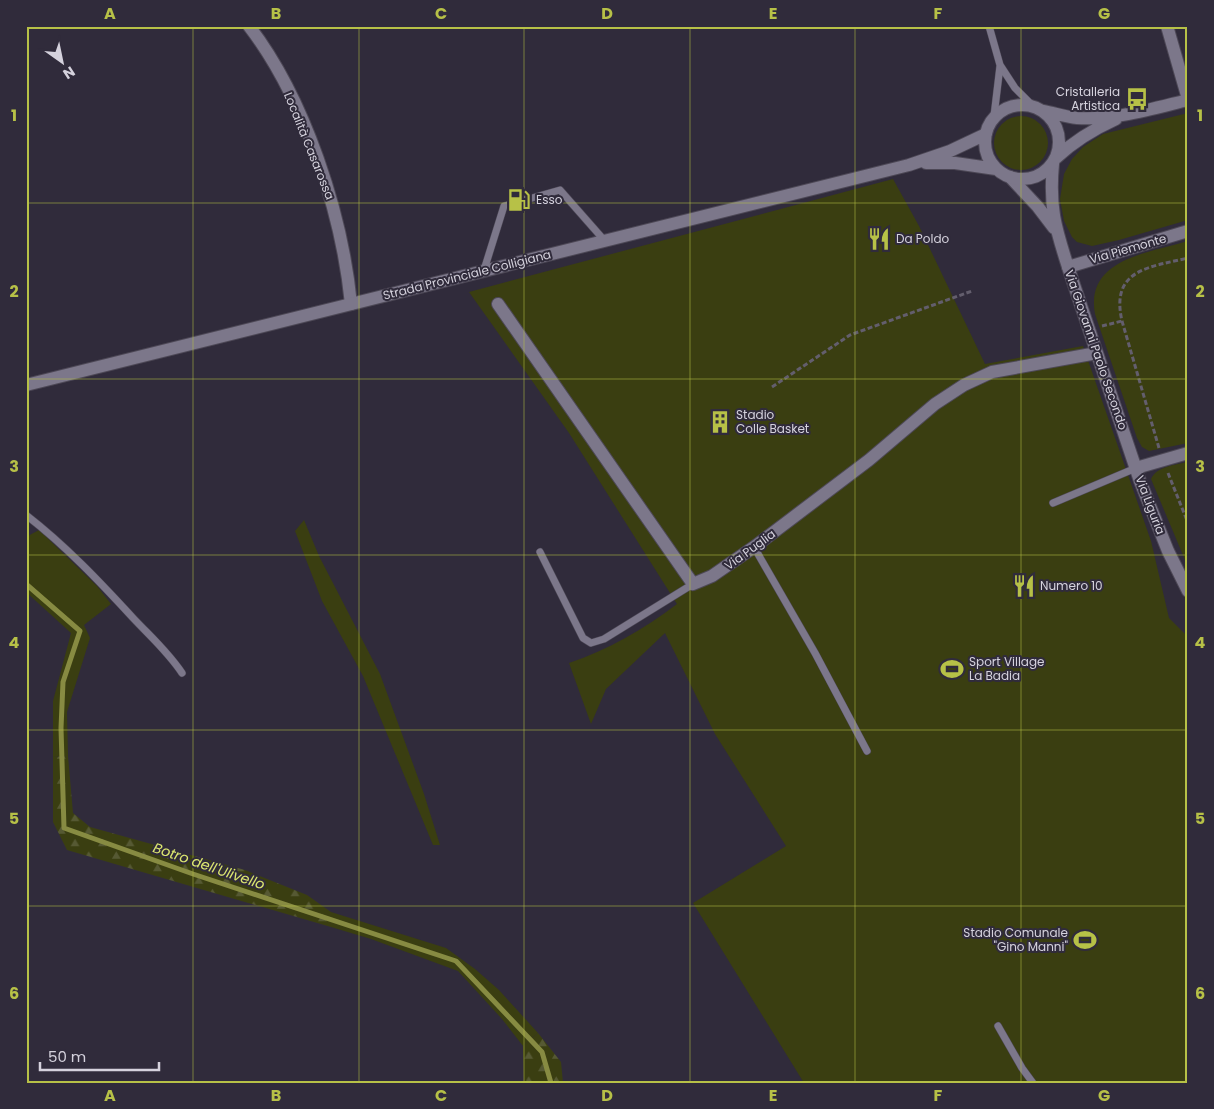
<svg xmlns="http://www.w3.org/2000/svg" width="1214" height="1109" viewBox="0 0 1214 1109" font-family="Poppins,sans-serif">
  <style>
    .green { fill: #3a3e11 }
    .forest { fill: url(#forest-firs) }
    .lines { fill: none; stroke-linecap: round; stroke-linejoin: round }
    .stream { stroke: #878b42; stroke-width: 5 }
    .service-casing { stroke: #4d4856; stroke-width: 8 }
    .minor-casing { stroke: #4d4856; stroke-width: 14 }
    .tertiary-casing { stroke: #4d4856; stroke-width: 14 }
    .secondary-casing { stroke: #4d4856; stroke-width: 14 }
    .path { stroke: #635e6d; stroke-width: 3; stroke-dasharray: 5 2.5; stroke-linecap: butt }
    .service { stroke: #7c778a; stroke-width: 7 }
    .minor { stroke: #7c778a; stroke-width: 12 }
    .tertiary { stroke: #7c778a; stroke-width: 12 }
    .secondary { stroke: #7c778a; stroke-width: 12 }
    .grid { fill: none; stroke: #b7c147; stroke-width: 1; stroke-opacity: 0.55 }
    .labels { text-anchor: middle; stroke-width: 4; stroke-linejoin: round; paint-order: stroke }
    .poi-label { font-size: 12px; fill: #d5d2dd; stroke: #302b3b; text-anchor: start }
    .street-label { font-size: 12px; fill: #d5d2dd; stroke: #302b3b }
    .water-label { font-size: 14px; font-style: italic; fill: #dde870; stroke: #302b3b }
    .neatline { fill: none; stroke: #b7c147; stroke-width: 2 }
    .grid-label { font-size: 16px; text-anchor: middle; font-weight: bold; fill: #b7c147 }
  </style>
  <defs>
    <pattern id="forest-firs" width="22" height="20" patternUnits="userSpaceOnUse" patternTransform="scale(1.25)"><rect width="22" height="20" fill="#3a3e11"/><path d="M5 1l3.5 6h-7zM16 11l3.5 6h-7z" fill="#565933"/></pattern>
  </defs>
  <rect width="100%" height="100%" fill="#302b3b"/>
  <path class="green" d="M 1188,113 L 1188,220 L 1119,240 L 1092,246 L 1077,242 L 1072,237 L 1064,221 L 1060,199 L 1064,174 L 1072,159 L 1083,147 L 1103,134 Z
    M994 143a27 27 0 1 1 54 0a27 27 0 1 1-54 0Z
    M 893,179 L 919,226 L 985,364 L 1083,346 L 1151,541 L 1169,618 L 1188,637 L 1188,1083 L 804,1083 L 693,903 L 786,846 L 715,734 L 665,633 L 606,689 L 591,724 L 569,663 C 608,650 644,629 677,604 L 569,433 L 469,292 Z
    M 1188,241 L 1188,443 L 1149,451 L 1142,447 L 1137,438 L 1095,314 C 1085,259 1148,253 1188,241 Z
    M 1188,462 L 1188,567 L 1151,479 C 1157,466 1175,465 1188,462 Z
    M 304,520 L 319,556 L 380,674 L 424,794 L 440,845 L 433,845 L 363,676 L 322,601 L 295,531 Z
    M 39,530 L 97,586 L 111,604 L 84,625 L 90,638 L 67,712 L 68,756 L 53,757 L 53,701 L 71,633 L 26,592 L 26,537 Z
    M 331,912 L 446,948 L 475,969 L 499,990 L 538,1033 L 523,1046 L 502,1019 L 458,971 L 371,939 L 331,927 Z"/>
  <path class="forest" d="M 68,756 L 73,813 L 90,827 L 245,870 L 307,895 L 331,912 L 331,927 L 67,850 L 53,822 L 53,757 Z
    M 538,1033 L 561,1062 L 563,1083 L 524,1083 L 523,1046 Z"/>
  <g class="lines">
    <path class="stream" d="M 26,584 L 80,631 L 63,682 L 61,728 L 64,828 L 193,874 L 456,961 L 542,1052 L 551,1083"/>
    <defs>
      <path id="service" d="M 989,26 L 1000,65 L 1015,88 L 1033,106
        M 994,116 L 1000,66
        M 484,270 L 504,206 L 560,190 L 604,240
        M 1053,503 L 1136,468
        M 26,515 C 66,546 100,582 134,619 C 151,637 168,652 182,673
        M 754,547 L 815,653 L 867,751
        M 540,552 L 583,638 L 591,643 L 604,639 L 693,584
        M 998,1026 L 1022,1068 L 1033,1083"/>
      <path id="minor" d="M 249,26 C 305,99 342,213 351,304
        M 1167,26 L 1188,99
        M 1068,267 L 1140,481 L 1168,551 L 1188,591
        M 498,304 L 693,584 L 712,576 L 754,547 L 869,460 L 935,404 L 964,385 L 992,372 L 1097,353
        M 1136,468 L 1188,453"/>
      <path id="tertiary" d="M 1053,164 C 1049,206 1055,227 1068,267 L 1188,231
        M 1010,177 L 1038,207 L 1054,228"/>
      <path id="secondary" d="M985 142a37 37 0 1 1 74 0a37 37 0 1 1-74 0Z
        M 1043,111 C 1054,113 1066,117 1077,118 C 1115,120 1151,109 1188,100
        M 1056,158 C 1074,141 1094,129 1116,119
        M 926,163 L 955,163 L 996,169
        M 26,385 L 909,165 L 950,151 L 986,134"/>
    </defs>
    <use href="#service" class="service-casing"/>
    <use href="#minor" class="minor-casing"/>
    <use href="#tertiary" class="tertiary-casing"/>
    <use href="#secondary" class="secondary-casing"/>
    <path class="path" d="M 1102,326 L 1122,321
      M 772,387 L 850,335 L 972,291
      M 1159,448 L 1122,321 C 1110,269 1150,267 1188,258
      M 1168,473 L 1188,523"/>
    <use href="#service" class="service"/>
    <use href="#minor" class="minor"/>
    <use href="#tertiary" class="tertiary"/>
    <use href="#secondary" class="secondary"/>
  </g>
  <path class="grid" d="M 193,26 L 193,1083M 359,26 L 359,1083M 524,26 L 524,1083M 690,26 L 690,1083M 855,26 L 855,1083M 1021,26 L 1021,1083M 26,203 L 1188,203M 26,379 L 1188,379M 26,555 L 1188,555M 26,730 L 1188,730M 26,906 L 1188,906"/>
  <defs>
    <symbol id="bus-bare" viewBox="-9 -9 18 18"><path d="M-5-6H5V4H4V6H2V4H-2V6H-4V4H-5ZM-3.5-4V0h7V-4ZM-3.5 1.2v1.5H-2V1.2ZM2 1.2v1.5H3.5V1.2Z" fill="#b7c147" stroke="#302b3b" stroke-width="2.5" paint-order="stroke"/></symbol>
    <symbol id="fuel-bare" viewBox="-9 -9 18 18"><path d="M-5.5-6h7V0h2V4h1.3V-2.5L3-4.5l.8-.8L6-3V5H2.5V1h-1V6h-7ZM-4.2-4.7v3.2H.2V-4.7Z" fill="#b7c147" stroke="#302b3b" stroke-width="2.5" paint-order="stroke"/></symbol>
    <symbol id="restaurant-bare" viewBox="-9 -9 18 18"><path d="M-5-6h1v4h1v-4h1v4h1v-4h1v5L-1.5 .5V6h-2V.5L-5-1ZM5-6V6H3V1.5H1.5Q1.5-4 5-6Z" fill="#b7c147" stroke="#302b3b" stroke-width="2.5" paint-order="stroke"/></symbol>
    <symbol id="building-bare" viewBox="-9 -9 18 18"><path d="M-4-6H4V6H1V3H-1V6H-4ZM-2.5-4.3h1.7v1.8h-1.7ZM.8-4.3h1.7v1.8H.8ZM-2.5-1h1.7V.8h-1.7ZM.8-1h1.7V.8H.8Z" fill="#b7c147" stroke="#302b3b" stroke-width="2.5" paint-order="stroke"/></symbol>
    <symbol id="stadium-bare" viewBox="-9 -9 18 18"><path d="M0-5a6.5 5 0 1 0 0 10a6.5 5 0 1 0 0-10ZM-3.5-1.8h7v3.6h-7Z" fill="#b7c147" stroke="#302b3b" stroke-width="2.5" paint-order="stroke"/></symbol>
  </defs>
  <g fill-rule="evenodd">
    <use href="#bus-bare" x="1121" y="83" width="32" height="32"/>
    <use href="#fuel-bare" x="503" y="184" width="32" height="32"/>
    <use href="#restaurant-bare" x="863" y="223" width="32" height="32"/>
    <use href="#building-bare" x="704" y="406" width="32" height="32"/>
    <use href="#restaurant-bare" x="1008" y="570" width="32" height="32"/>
    <use href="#stadium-bare" x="936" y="653" width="32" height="32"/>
    <use href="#stadium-bare" x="1069" y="924" width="32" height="32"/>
  </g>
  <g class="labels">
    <g class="poi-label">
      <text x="1120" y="96" text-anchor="end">Cristalleria<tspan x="1120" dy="14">Artistica</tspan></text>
      <text x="536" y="204">Esso</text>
      <text x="896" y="243">Da Poldo</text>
      <text x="736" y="419">Stadio<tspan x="736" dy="14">Colle Basket</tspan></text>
      <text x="1040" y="590">Numero 10</text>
      <text x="969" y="666">Sport Village<tspan x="969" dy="14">La Badia</tspan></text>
      <text x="1068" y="937" text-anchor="end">Stadio Comunale<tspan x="1068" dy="14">"Gino Manni"</tspan></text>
    </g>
    <g class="street-label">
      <text transform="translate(309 146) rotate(68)" y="4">Località Casarossa</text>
      <text transform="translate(1128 249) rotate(-16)" y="4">Via Piemonte</text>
      <text transform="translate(467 275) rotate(-14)" y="4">Strada Provinciale Colligiana</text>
      <text transform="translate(1096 350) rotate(71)" y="4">Via Giovanni Paolo Secondo</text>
      <text transform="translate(1150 505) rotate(69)" y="4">Via Liguria</text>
      <text transform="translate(750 550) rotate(-36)" y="4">Via Puglia</text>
    </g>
    <g class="water-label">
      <text transform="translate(209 866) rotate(19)" y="5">Botro dell'Ulivello</text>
    </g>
  </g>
  <rect width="1214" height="1109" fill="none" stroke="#302b3b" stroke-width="55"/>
  <g transform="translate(62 62) rotate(147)" stroke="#302b3b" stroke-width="4" paint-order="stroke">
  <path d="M0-4L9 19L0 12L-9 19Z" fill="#d5d2dd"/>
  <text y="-8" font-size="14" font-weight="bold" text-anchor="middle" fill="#d5d2dd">N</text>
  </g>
  <path d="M40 1062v8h119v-8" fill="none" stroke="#d5d2dd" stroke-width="2.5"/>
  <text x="48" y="1062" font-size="15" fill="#d5d2dd" stroke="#302b3b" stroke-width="4" paint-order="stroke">50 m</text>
  <rect x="28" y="28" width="1158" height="1054" class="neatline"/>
  <g class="grid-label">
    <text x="110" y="19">A</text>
    <text x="276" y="19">B</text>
    <text x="441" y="19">C</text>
    <text x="607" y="19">D</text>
    <text x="773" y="19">E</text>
    <text x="938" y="19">F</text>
    <text x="1104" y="19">G</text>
    <text x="14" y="121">1</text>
    <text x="1200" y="121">1</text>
    <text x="14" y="297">2</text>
    <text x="1200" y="297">2</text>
    <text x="14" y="472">3</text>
    <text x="1200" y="472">3</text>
    <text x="14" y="648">4</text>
    <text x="1200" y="648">4</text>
    <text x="14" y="824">5</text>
    <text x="1200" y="824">5</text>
    <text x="14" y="999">6</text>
    <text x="1200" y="999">6</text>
    <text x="110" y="1101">A</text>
    <text x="276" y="1101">B</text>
    <text x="441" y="1101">C</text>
    <text x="607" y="1101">D</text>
    <text x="773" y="1101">E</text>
    <text x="938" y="1101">F</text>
    <text x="1104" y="1101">G</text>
  </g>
</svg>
